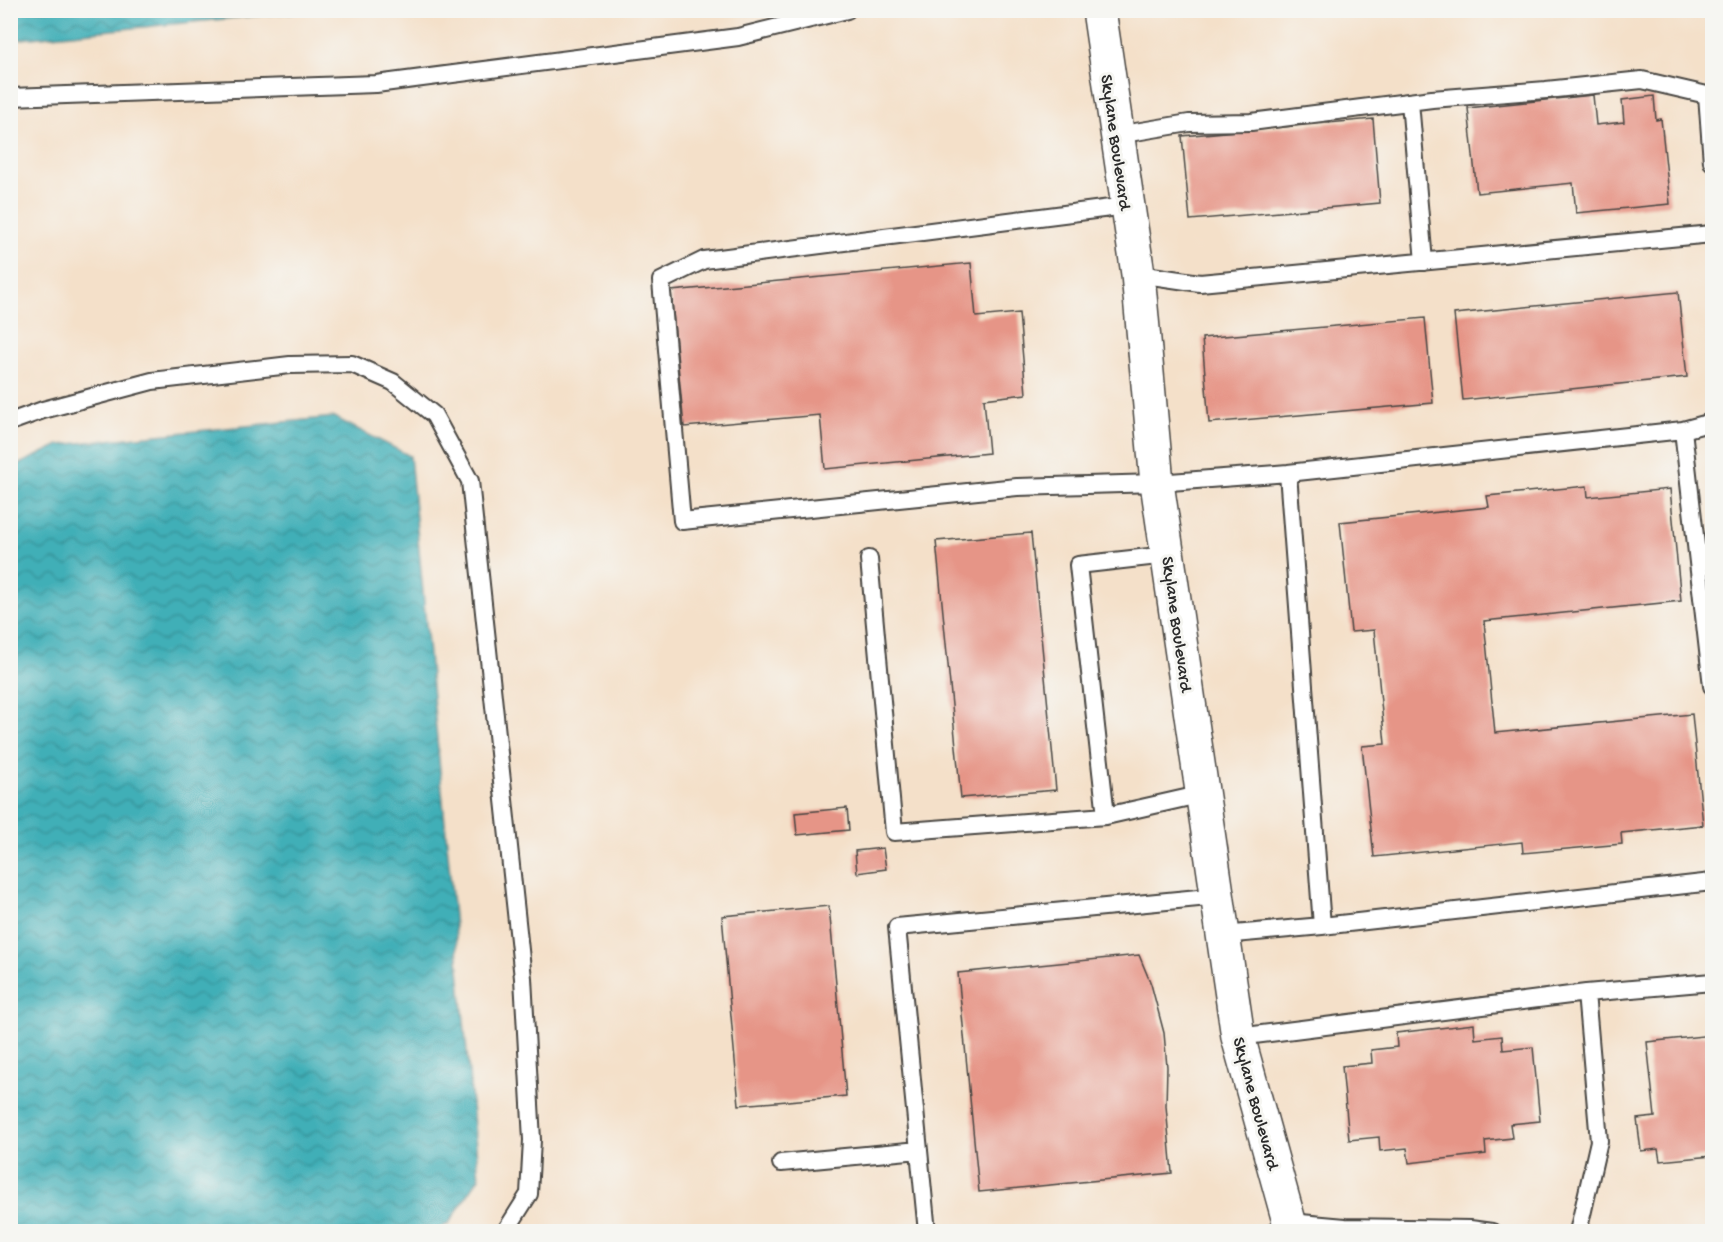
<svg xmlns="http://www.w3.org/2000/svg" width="1723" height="1242" viewBox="0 0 1723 1242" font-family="'Gochi Hand',sans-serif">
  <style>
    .water { fill: url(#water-waves); stroke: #356d71; stroke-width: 1.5 }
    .building { fill: #e69587 }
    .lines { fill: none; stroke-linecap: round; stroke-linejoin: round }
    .lane-casing { stroke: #494643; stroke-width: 20 }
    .street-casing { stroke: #494643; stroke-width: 36 }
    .lane { stroke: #fff; stroke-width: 16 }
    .street { stroke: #fff; stroke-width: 33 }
    .labels { text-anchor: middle; stroke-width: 6; stroke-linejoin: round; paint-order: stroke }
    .street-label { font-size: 18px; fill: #2b2b2b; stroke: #f6f6f2 }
  </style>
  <defs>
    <pattern id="water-waves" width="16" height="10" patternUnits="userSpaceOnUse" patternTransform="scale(1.5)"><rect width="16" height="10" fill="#3fafb7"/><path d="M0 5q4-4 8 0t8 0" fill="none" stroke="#358f95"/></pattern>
  </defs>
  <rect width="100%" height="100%" fill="#f6f6f2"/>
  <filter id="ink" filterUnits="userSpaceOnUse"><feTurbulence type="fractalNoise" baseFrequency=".0167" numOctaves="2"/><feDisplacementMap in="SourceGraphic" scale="12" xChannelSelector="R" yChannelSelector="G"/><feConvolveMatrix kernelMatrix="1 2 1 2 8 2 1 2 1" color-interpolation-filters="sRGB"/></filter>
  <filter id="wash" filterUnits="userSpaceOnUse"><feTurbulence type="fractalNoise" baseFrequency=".008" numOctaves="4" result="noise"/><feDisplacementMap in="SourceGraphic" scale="24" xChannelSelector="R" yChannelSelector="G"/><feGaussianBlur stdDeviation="1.35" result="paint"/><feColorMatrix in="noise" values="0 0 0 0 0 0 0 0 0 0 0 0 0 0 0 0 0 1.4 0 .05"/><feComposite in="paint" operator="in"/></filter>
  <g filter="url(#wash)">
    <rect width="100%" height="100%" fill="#f4e0c9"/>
    <path class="water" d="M 11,10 L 305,10 L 305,11 L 11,40 Z
      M 334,417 L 410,456 L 479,1178 L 449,1223 L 436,1231 L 11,1231 L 11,468 L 59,445 Z"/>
    <g id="blocks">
      <path class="building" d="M 1593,95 L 1596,125 L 1624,122 L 1622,100 L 1654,96 L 1656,120 L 1661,119 L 1670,204 L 1576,213 L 1573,183 L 1477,193 L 1468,108 Z
        M 1373,119 L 1380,203 L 1190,220 L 1182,136 Z
        M 971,263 L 976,317 L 1019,313 L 1026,394 L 984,399 L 989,453 L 825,469 L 820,415 L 684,427 L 671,291 Z
        M 1678,292 L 1687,377 L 1463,400 L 1454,314 Z
        M 1425,318 L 1433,403 L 1209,423 L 1202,338 Z
        M 1587,486 L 1588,497 L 1670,489 L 1681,601 L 1484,621 L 1495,733 L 1692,714 L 1703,825 L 1621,833 L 1622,844 L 1523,853 L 1522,842 L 1374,857 L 1362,746 L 1385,744 L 1374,630 L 1351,632 L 1340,522 L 1489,507 L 1487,496 Z
        M 1031,533 L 1056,790 L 961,798 L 936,541 Z
        M 847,808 L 849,830 L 797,835 L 795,813 Z
        M 883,848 L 886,869 L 857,873 L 855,851 Z
        M 829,906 L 846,1096 L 739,1105 L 722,916 Z
        M 1139,955 L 1151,984 L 1164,1033 L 1167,1067 L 1166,1106 L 1172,1173 L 979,1192 L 958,973 Z
        M 1474,1024 L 1475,1039 L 1502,1036 L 1503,1050 L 1533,1047 L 1540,1121 L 1510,1124 L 1512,1138 L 1485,1141 L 1486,1154 L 1409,1163 L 1407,1148 L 1380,1151 L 1379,1137 L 1349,1140 L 1342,1066 L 1372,1063 L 1371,1050 L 1397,1047 L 1396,1033 Z
        M 1712,1035 L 1712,1156 L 1660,1161 L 1658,1149 L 1641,1151 L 1637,1119 L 1655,1117 L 1647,1042 Z"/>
    </g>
  </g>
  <g filter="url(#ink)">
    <use href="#blocks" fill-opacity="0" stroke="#494643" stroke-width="1.5"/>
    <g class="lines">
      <defs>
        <path id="lane" d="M 10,97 L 376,84 L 738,37 L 847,10
          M 1410,102 L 1424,262
          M 1117,135 L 1189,123 L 1251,122 L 1432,99 L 1546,90 L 1642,80 L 1707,95 L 1712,162
          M 1126,206 L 704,260 L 661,281 L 682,521 L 1017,487 L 1157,483 L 1288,473 L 1683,430 L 1712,686
          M 1138,274 L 1200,283 L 1712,234
          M 10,422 L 43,410 L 152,381 L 290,365 L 352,364 L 393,382 L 434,415 L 470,481 L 523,978 L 532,1140 L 529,1194 L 505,1232
          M 1683,430 L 1712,422
          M 1288,473 L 1322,926
          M 869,559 L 894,832 L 1106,816 L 1203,794
          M 1106,816 L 1078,565 L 1167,555
          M 1223,935 L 1322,926 L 1712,882
          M 1238,1037 L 1586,993
          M 781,1163 L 919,1150
          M 927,1232 L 897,927 L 1219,896
          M 1274,1232 L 1290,1222 L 1345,1227 L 1470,1229 L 1492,1232
          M 1578,1232 L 1599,1141 L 1586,993 L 1712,982"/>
        <path id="street" d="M 1099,10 L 1138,274 L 1157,483 L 1238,1037 L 1292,1232"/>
      </defs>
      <use href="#lane" class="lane-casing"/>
      <use href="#street" class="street-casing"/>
      <use href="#lane" class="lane"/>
      <use href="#street" class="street"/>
    </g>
  </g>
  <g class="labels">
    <g class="street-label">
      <text transform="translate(1117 142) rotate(82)" y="6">Skylane Boulevard</text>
      <text transform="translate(1178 624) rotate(82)" y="6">Skylane Boulevard</text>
      <text transform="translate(1257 1103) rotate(75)" y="6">Skylane Boulevard</text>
    </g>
  </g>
  <rect width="1723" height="1242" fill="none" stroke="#f6f6f2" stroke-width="36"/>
</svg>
